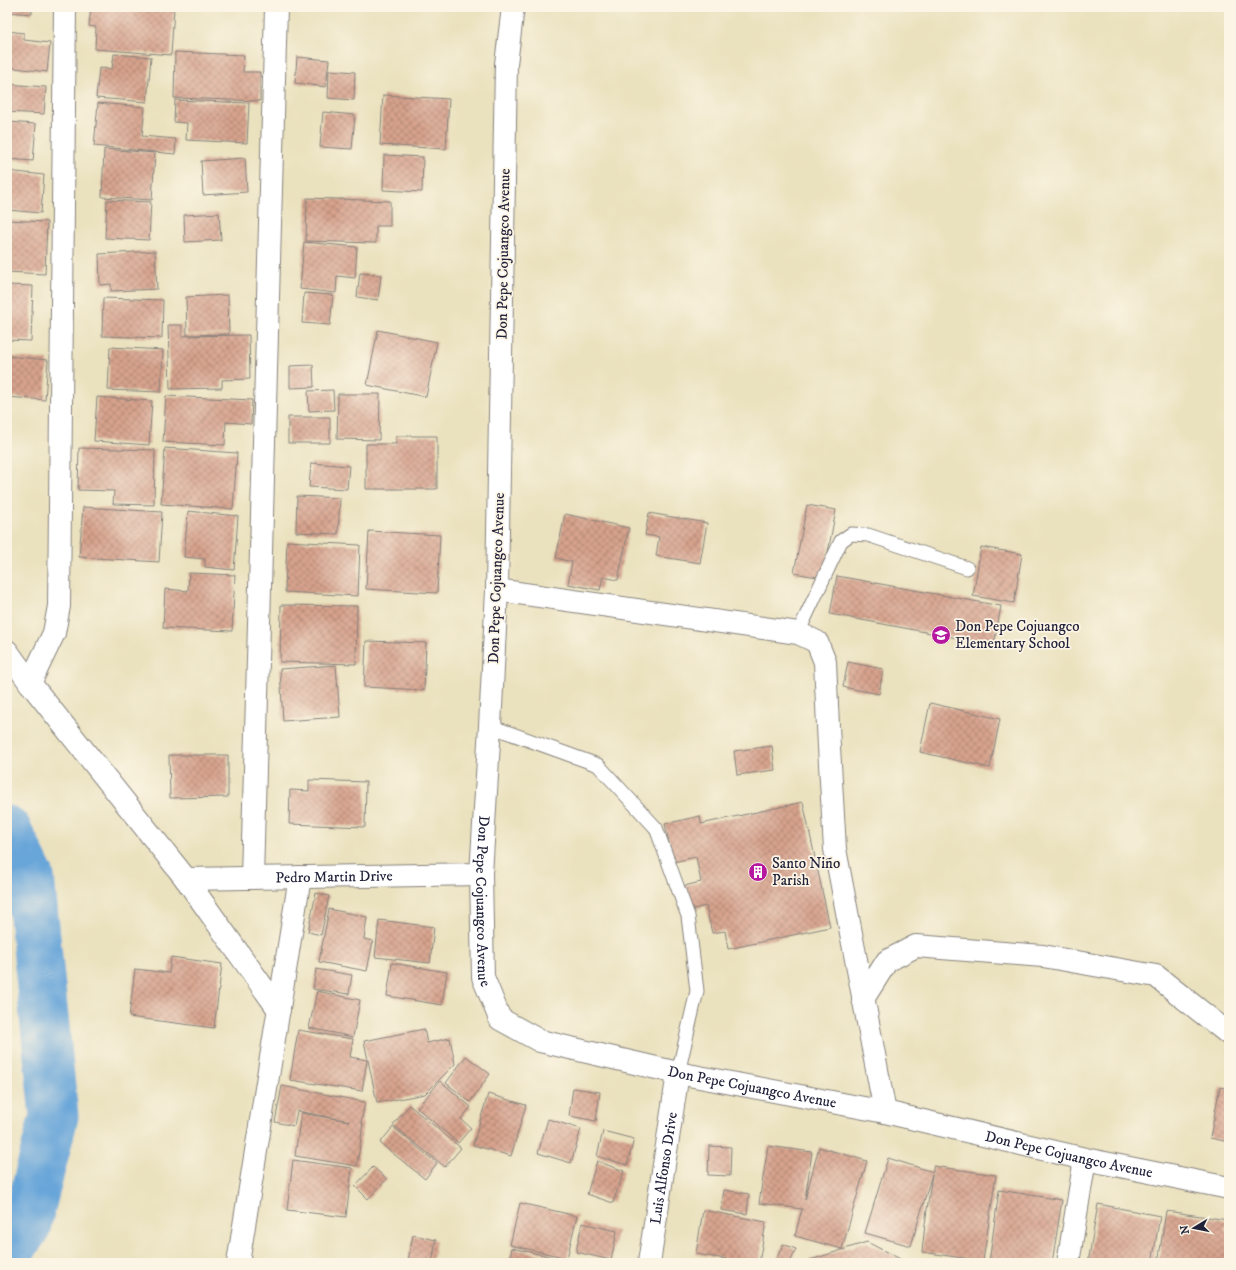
<svg xmlns="http://www.w3.org/2000/svg" width="1236" height="1270" viewBox="0 0 1236 1270" font-family="'IM FELL DW Pica',serif">
  <style>
    .lines { fill: none; stroke-linecap: round; stroke-linejoin: round }
    .river { stroke: #67a5d9; stroke-width: 49 }
    .building { fill: url(#building-cross-hatch) }
    .lane-casing { stroke: #86827c; stroke-width: 15 }
    .street-casing { stroke: #86827c; stroke-width: 24 }
    .secondary-casing { stroke: #86827c; stroke-width: 24 }
    .lane { stroke: #fff; stroke-width: 13 }
    .street { stroke: #fff; stroke-width: 22 }
    .secondary { stroke: #fff; stroke-width: 22 }
    .labels { text-anchor: middle; stroke-width: 3.5; stroke-linejoin: round; paint-order: stroke }
    .street-label { font-size: 15px; fill: #22223b; stroke: #fcf5e5 }
    .poi-label { font-size: 15px; fill: #22223b; stroke: #fcf5e5; text-anchor: start }
  </style>
  <defs>
    <pattern id="building-cross-hatch" width="8" height="8" patternUnits="userSpaceOnUse"><rect width="8" height="8" fill="#d7a38d"/><path d="M0 0l8 8M0 8l8-8" fill="none" stroke="#ae8474"/></pattern>
  </defs>
  <rect width="100%" height="100%" fill="#fcf5e5"/>
  <filter id="ink" filterUnits="userSpaceOnUse"><feTurbulence type="fractalNoise" baseFrequency=".025" numOctaves="2"/><feDisplacementMap in="SourceGraphic" scale="8" xChannelSelector="R" yChannelSelector="G"/><feConvolveMatrix kernelMatrix="1 2 1 2 8 2 1 2 1" color-interpolation-filters="sRGB"/></filter>
  <filter id="wash" filterUnits="userSpaceOnUse"><feTurbulence type="fractalNoise" baseFrequency=".012" numOctaves="4" result="noise"/><feDisplacementMap in="SourceGraphic" scale="16" xChannelSelector="R" yChannelSelector="G"/><feGaussianBlur stdDeviation="0.9" result="paint"/><feColorMatrix in="noise" values="0 0 0 0 0 0 0 0 0 0 0 0 0 0 0 0 0 1.4 0 .05"/><feComposite in="paint" operator="in"/></filter>
  <g filter="url(#wash)">
    <rect width="100%" height="100%" fill="#eae1be"/>
    <g class="lines">
      <path class="river" d="M 7,830 L 30,877 L 54,1116 L 26,1227 L 7,1254"/>
    </g>
    <g id="blocks">
      <path class="building" d="M 7,7 L 32,7 L 32,14 L 7,12 Z
        M 91,7 L 174,8 L 171,55 L 95,49 L 96,27 L 89,26 Z
        M 7,31 L 24,33 L 24,40 L 50,43 L 47,72 L 7,67 Z
        M 175,52 L 244,55 L 243,72 L 260,72 L 260,101 L 174,98 Z
        M 114,54 L 151,57 L 147,102 L 96,98 L 99,68 L 112,69 Z
        M 297,57 L 329,60 L 326,87 L 295,83 Z
        M 329,70 L 355,72 L 354,100 L 328,98 Z
        M 7,84 L 46,87 L 44,114 L 7,112 Z
        M 383,95 L 449,99 L 446,149 L 380,145 Z
        M 175,100 L 249,103 L 247,143 L 186,140 L 187,123 L 174,122 Z
        M 98,103 L 145,107 L 142,136 L 176,139 L 175,154 L 94,146 Z
        M 323,112 L 355,115 L 352,149 L 320,147 Z
        M 7,122 L 36,124 L 33,161 L 7,159 Z
        M 104,149 L 155,153 L 152,200 L 102,197 Z
        M 384,155 L 423,157 L 422,192 L 383,190 Z
        M 245,158 L 247,192 L 203,195 L 201,161 Z
        M 7,171 L 44,175 L 41,213 L 7,210 Z
        M 307,198 L 390,201 L 390,226 L 376,226 L 376,243 L 306,241 Z
        M 107,200 L 151,202 L 149,240 L 105,238 Z
        M 219,213 L 221,240 L 185,242 L 184,215 Z
        M 7,220 L 47,222 L 45,274 L 7,272 Z
        M 304,242 L 357,247 L 355,278 L 337,276 L 336,293 L 300,289 Z
        M 155,251 L 157,289 L 111,291 L 111,284 L 100,285 L 99,254 Z
        M 360,273 L 381,275 L 378,300 L 357,297 Z
        M 7,285 L 33,286 L 31,341 L 7,340 Z
        M 304,293 L 333,295 L 330,325 L 302,323 Z
        M 228,295 L 229,334 L 187,335 L 186,297 Z
        M 103,298 L 163,300 L 162,338 L 102,336 Z
        M 168,325 L 182,325 L 182,336 L 249,335 L 250,379 L 222,380 L 222,388 L 170,389 Z
        M 378,330 L 437,342 L 426,397 L 367,385 Z
        M 110,347 L 163,350 L 161,392 L 108,390 Z
        M 7,356 L 48,360 L 45,400 L 7,397 Z
        M 313,365 L 314,387 L 290,388 L 290,366 Z
        M 333,390 L 334,410 L 309,411 L 308,391 Z
        M 338,394 L 380,394 L 379,440 L 337,439 Z
        M 166,396 L 252,400 L 251,424 L 226,422 L 225,445 L 163,442 Z
        M 97,397 L 152,401 L 149,445 L 94,441 Z
        M 288,417 L 330,417 L 330,443 L 288,443 Z
        M 396,436 L 437,436 L 437,489 L 366,489 L 366,444 L 396,444 Z
        M 79,448 L 155,450 L 154,505 L 113,504 L 114,491 L 78,490 Z
        M 165,448 L 237,453 L 233,509 L 161,504 Z
        M 311,463 L 349,466 L 347,489 L 309,487 Z
        M 297,496 L 340,498 L 338,534 L 296,532 Z
        M 807,505 L 836,510 L 823,578 L 794,573 Z
        M 83,507 L 162,512 L 159,562 L 79,557 Z
        M 188,511 L 238,516 L 234,570 L 205,567 L 205,559 L 184,557 Z
        M 649,513 L 707,523 L 700,563 L 656,556 L 659,537 L 645,535 Z
        M 565,514 L 629,528 L 618,580 L 603,577 L 600,590 L 568,584 L 572,562 L 556,558 Z
        M 369,531 L 440,535 L 437,593 L 366,589 Z
        M 287,541 L 360,545 L 358,596 L 285,592 Z
        M 981,547 L 1022,554 L 1014,603 L 973,596 Z
        M 189,573 L 235,575 L 232,631 L 163,628 L 165,589 L 188,591 Z
        M 837,576 L 1001,606 L 994,645 L 830,614 Z
        M 281,605 L 357,606 L 356,664 L 280,662 Z
        M 366,641 L 426,643 L 424,690 L 364,687 Z
        M 848,662 L 883,669 L 879,694 L 843,687 Z
        M 336,665 L 340,717 L 283,721 L 280,669 Z
        M 930,703 L 1000,719 L 990,768 L 920,752 Z
        M 772,746 L 775,770 L 737,775 L 734,751 Z
        M 169,755 L 228,755 L 228,797 L 170,798 Z
        M 309,780 L 366,782 L 365,827 L 289,824 L 290,790 L 309,791 Z
        M 803,802 L 830,927 L 728,949 L 725,931 L 712,933 L 706,906 L 689,910 L 684,886 L 701,882 L 696,857 L 673,862 L 665,824 L 700,816 L 701,824 Z
        M 316,893 L 329,896 L 321,935 L 308,932 Z
        M 329,909 L 367,917 L 364,939 L 373,941 L 367,971 L 319,962 Z
        M 379,920 L 434,927 L 430,963 L 375,957 Z
        M 171,957 L 222,964 L 214,1028 L 129,1017 L 135,969 L 169,973 Z
        M 392,963 L 447,972 L 442,1005 L 387,996 Z
        M 316,969 L 352,975 L 349,994 L 313,989 Z
        M 317,991 L 360,1000 L 353,1037 L 309,1028 Z
        M 424,1029 L 427,1043 L 450,1038 L 455,1064 L 425,1094 L 377,1103 L 364,1041 Z
        M 298,1030 L 353,1039 L 350,1057 L 367,1060 L 362,1091 L 290,1080 Z
        M 466,1056 L 490,1074 L 470,1102 L 446,1083 Z
        M 440,1081 L 471,1107 L 461,1119 L 471,1128 L 458,1143 L 417,1108 Z
        M 282,1086 L 365,1102 L 361,1123 L 363,1123 L 357,1166 L 295,1156 L 301,1113 L 349,1121 L 297,1111 L 294,1126 L 275,1122 Z
        M 1220,1087 L 1229,1089 L 1229,1142 L 1210,1138 Z
        M 573,1088 L 600,1092 L 596,1121 L 569,1116 Z
        M 488,1094 L 526,1105 L 511,1156 L 473,1145 Z
        M 409,1105 L 461,1148 L 445,1167 L 393,1125 Z
        M 548,1119 L 581,1129 L 571,1163 L 538,1153 Z
        M 393,1127 L 437,1163 L 425,1179 L 380,1143 Z
        M 603,1131 L 634,1139 L 627,1165 L 597,1156 Z
        M 709,1146 L 731,1147 L 730,1176 L 708,1175 Z
        M 768,1146 L 812,1152 L 805,1200 L 819,1147 L 867,1161 L 842,1249 L 795,1236 L 802,1209 L 759,1203 Z
        M 888,1158 L 933,1172 L 933,1166 L 996,1175 L 983,1261 L 922,1252 L 925,1224 L 932,1174 L 911,1246 L 865,1233 Z
        M 293,1160 L 352,1168 L 346,1217 L 287,1210 Z
        M 597,1161 L 624,1171 L 613,1203 L 587,1194 Z
        M 373,1167 L 387,1179 L 368,1199 L 355,1186 Z
        M 724,1190 L 749,1194 L 747,1214 L 721,1210 Z
        M 999,1190 L 1062,1200 L 1052,1263 L 989,1263 Z
        M 520,1203 L 577,1216 L 567,1258 L 510,1245 Z
        M 1098,1204 L 1160,1216 L 1152,1263 L 1088,1263 Z
        M 703,1210 L 766,1222 L 759,1263 L 749,1263 L 696,1254 Z
        M 1166,1211 L 1228,1220 L 1225,1231 L 1229,1232 L 1229,1263 L 1158,1263 Z
        M 582,1223 L 617,1231 L 611,1260 L 576,1252 Z
        M 413,1235 L 436,1240 L 432,1263 L 423,1263 L 408,1260 Z
        M 867,1242 L 908,1263 L 801,1263 Z
        M 783,1244 L 796,1249 L 790,1263 L 775,1263 Z
        M 512,1248 L 552,1257 L 551,1263 L 509,1263 Z"/>
    </g>
  </g>
  <g filter="url(#ink)">
    <use href="#blocks" fill-opacity="0" stroke="#86827c" stroke-width="1"/>
    <g class="lines">
      <defs>
        <path id="lane" d="M 798,633 L 841,541 L 851,534 L 868,535 L 967,568
          M 490,726 L 598,765 L 656,828 L 688,916 L 697,991 L 678,1073"/>
        <g id="street">
          <path d="M 497,590 L 798,633 L 817,642 L 825,662 L 829,747 L 835,849 L 885,1112"/>
          <path d="M 7,651 L 30,683 L 186,879 L 279,1010"/>
          <path d="M 30,683 L 54,633 L 59,606 L 65,7"/>
          <path d="M 252,878 L 276,7"/>
          <path id="s1" d="M 186,879 L 481,874"/>
          <path d="M 863,999 L 887,961 L 916,946 L 1043,956 L 1156,976 L 1229,1034"/>
          <path d="M 238,1263 L 300,877"/>
          <path id="s2" d="M 649,1263 L 678,1073"/>
          <path d="M 1068,1263 L 1085,1159"/>
        </g>
        <g id="secondary">
          <path id="s3" d="M 513,7 L 506,64 L 497,590 L 490,726 L 481,874 L 483,977 L 500,1019 L 540,1041 L 678,1073 L 885,1112 L 1085,1159 L 1229,1188"/>
        </g>
      </defs>
      <use href="#lane" class="lane-casing"/>
      <use href="#street" class="street-casing"/>
      <use href="#secondary" class="secondary-casing"/>
      <use href="#lane" class="lane"/>
      <use href="#street" class="street"/>
      <use href="#secondary" class="secondary"/>
    </g>
  </g>
  <defs>
    <symbol id="school-disc" viewBox="-11 -11 22 22"><circle r="9.5" fill="#b5179e" stroke="#fcf5e5"/><path d="M0-5L7-2L0 1L-7-2ZM-4 1L0 2.5L4 1V4Q0 6-4 4Z" fill="#fff"/></symbol>
    <symbol id="building-disc" viewBox="-11 -11 22 22"><circle r="9.5" fill="#b5179e" stroke="#fcf5e5"/><path d="M-4-6H4V6H1V3H-1V6H-4ZM-2.5-4.3h1.7v1.8h-1.7ZM.8-4.3h1.7v1.8H.8ZM-2.5-1h1.7V.8h-1.7ZM.8-1h1.7V.8H.8Z" fill="#fff"/></symbol>
  </defs>
  <g fill-rule="evenodd">
    <use href="#school-disc" x="930" y="624" width="22" height="22"/>
    <use href="#building-disc" x="747" y="861" width="22" height="22"/>
  </g>
  <g class="labels">
    <g class="street-label">
      <text transform="translate(503 254) rotate(-89)" y="5">Don Pepe Cojuangco Avenue</text>
      <text transform="translate(496 578) rotate(-88)" y="5">Don Pepe Cojuangco Avenue</text>
      <text dy="5" stroke="none"><textPath href="#s1" startOffset="148">Pedro Martin Drive</textPath></text>
      <text dy="5" stroke="none"><textPath href="#s3" startOffset="895">Don Pepe Cojuangco Avenue</textPath></text>
      <text dy="5" stroke="none"><textPath href="#s3" startOffset="1279">Don Pepe Cojuangco Avenue</textPath></text>
      <text dy="5" stroke="none"><textPath href="#s3" startOffset="1603">Don Pepe Cojuangco Avenue</textPath></text>
      <text dy="5" stroke="none"><textPath href="#s2" startOffset="96">Luis Alfonso Drive</textPath></text>
    </g>
    <g class="poi-label">
      <text x="955" y="631">Don Pepe Cojuangco<tspan x="955" dy="17">Elementary School</tspan></text>
      <text x="772" y="868">Santo Niño<tspan x="772" dy="17">Parish</tspan></text>
    </g>
  </g>
  <rect width="1236" height="1270" fill="none" stroke="#fcf5e5" stroke-width="24"/>
  <g transform="translate(1194 1228) rotate(260)" stroke="#fcf5e5" stroke-width="3" paint-order="stroke">
  <path d="M0-3L7 15L0 10L-7 15Z" fill="#22223b"/>
  <text y="-6" font-size="11" font-weight="bold" text-anchor="middle" fill="#22223b">N</text>
  </g>
</svg>
